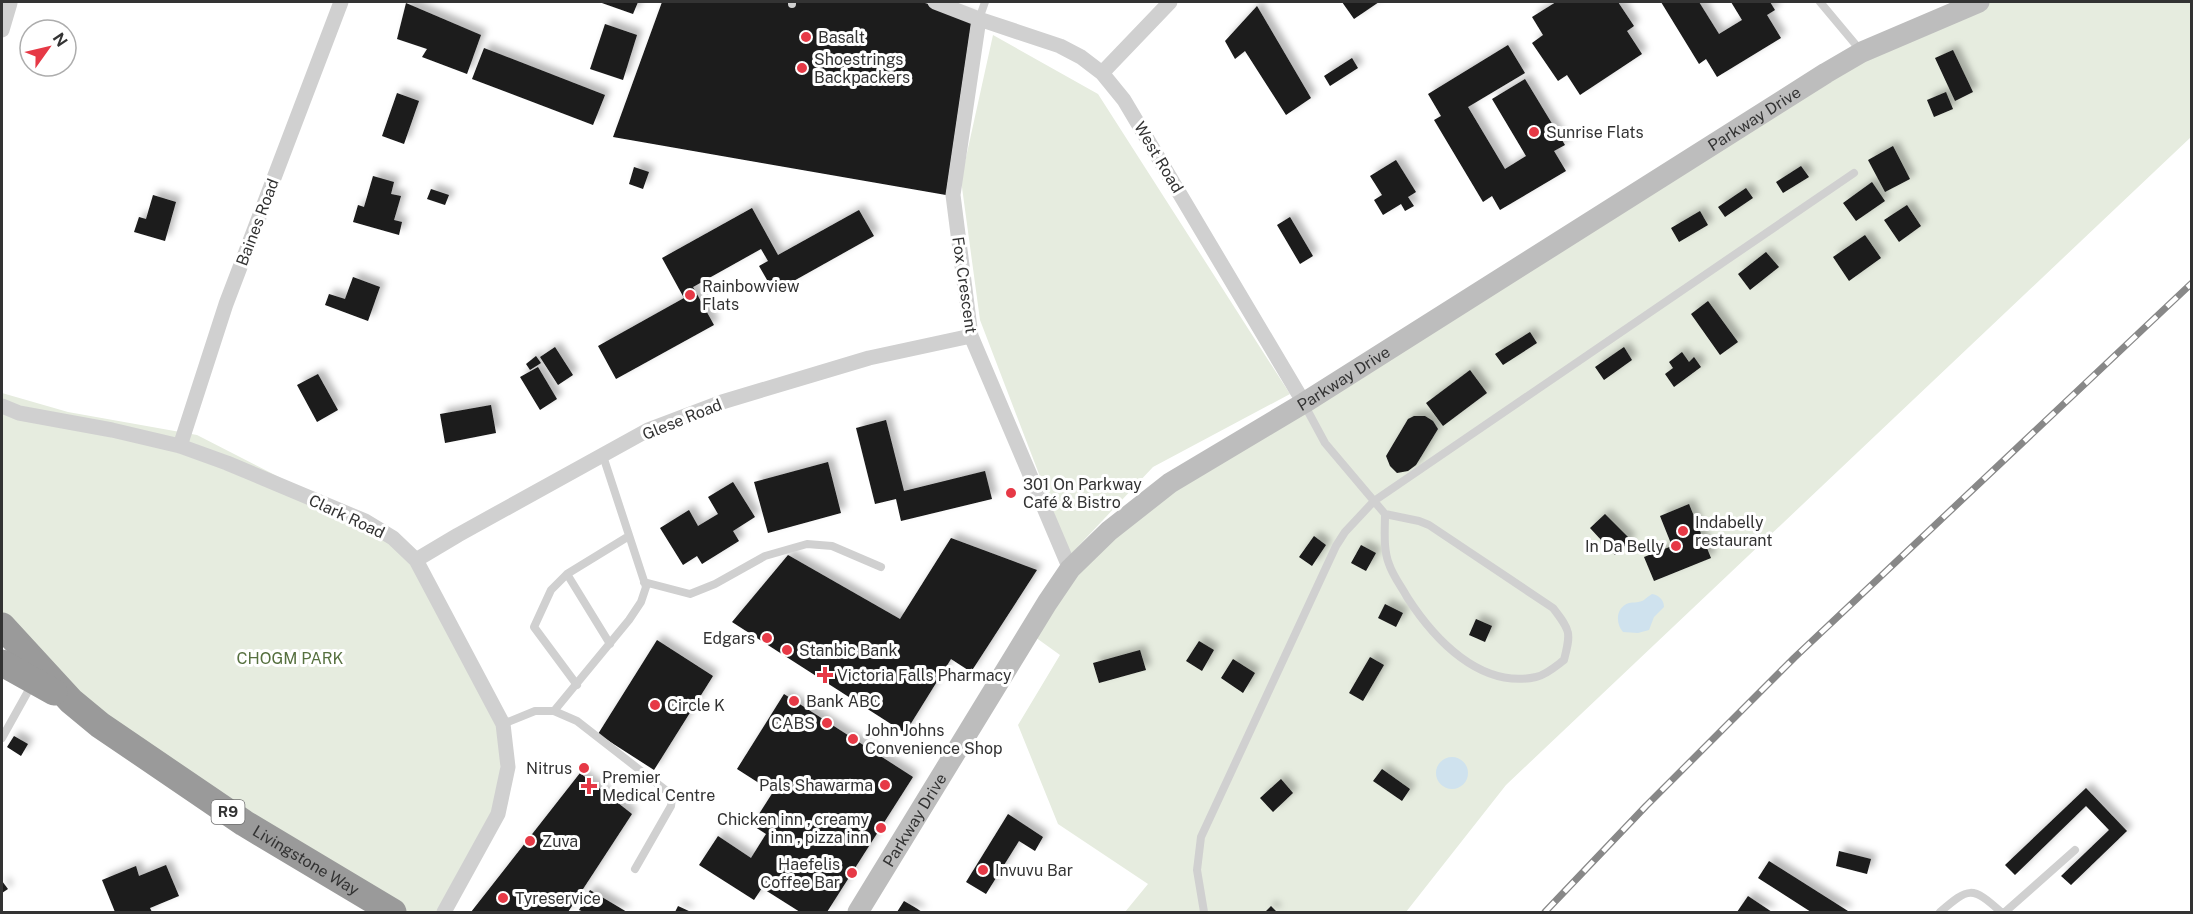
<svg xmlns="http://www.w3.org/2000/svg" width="2193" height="914" viewBox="0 0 2193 914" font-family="'Public Sans',sans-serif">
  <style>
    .green { fill: #e6ecdf }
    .water { fill: #cfe2ee }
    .building { fill: #1a1a1a; filter: url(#shadow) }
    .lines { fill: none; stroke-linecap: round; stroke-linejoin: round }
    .lane { stroke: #d0d0d0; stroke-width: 8 }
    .street { stroke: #d0d0d0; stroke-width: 15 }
    .secondary { stroke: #bdbdbd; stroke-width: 21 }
    .highway { stroke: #9a9a9a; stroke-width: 27 }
    .rail-casing { stroke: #888; stroke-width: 7 }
    .rail { stroke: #fff; stroke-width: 4.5; stroke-dasharray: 14; stroke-linecap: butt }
    .poi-dot { fill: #e63946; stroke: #fff; stroke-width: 2 }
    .labels { text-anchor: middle; stroke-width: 6; stroke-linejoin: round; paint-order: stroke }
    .shield { fill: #fff; stroke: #707070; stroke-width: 1.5 }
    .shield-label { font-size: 15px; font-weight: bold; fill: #333 }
    .poi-label { font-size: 16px; fill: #333; stroke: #fff; text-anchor: start }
    .street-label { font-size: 16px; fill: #333; stroke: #fff }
    .park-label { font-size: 16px; fill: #56703f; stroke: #fff }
  </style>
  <defs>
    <filter id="shadow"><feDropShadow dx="5.5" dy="-5.5" stdDeviation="3" flood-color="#0004"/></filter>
  </defs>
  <rect width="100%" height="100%" fill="#fff"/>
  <path class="green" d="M 1979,2 L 2191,2 L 2191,137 L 1506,785 L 1406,912 L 1125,912 L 1148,884 L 1058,824 L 1018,725 L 1060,655 L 1035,637 L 1075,566 L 1182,478 L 1836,72 Z
    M 993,35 L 1098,94 L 1290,394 L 1153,467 L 1070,555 L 980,320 L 961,180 Z
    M 2,393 L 68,412 L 197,435 L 365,521 L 416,560 L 503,724 L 498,814 L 445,912 L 401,912 L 71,698 L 2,618 Z"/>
  <path class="water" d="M 1652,594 C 1658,595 1664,599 1664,607 L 1654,617 L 1649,630 L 1638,633 L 1623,632 C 1615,623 1616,607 1629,603 C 1634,602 1639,603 1644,600 C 1646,598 1649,596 1652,594 Z
    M1436 773a16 16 0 1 1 32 0a16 16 0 1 1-32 0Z"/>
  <path class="building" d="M 599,2 L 638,2 L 633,14 Z
    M 662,2 L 922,2 L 972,19 L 946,195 L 613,137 Z
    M 1342,2 L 1379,2 L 1354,19 Z
    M 1556,2 L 1618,2 L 1634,26 L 1627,31 L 1642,54 L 1580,95 L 1567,75 L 1558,81 L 1532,43 L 1543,35 L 1532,17 Z
    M 1661,2 L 1699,2 L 1719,34 L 1742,20 L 1731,2 L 1770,2 L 1775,10 L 1767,15 L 1781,38 L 1717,77 L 1706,59 L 1699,64 Z
    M 406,3 L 481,35 L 467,74 L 422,57 L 427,49 L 397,39 Z
    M 1257,6 L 1311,98 L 1286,115 L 1245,51 L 1235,59 L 1225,41 Z
    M 605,24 L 637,35 L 623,80 L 590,69 Z
    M 1508,45 L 1525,73 L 1468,107 L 1505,169 L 1526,156 L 1492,99 L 1525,79 L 1565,145 L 1554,151 L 1566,171 L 1500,210 L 1492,196 L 1483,202 L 1434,120 L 1441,116 L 1428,94 Z
    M 484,48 L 605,95 L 593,125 L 472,79 Z
    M 1953,50 L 1973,92 L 1955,101 L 1935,58 Z
    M 1352,58 L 1358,68 L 1330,86 L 1324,76 Z
    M 1946,92 L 1953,109 L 1934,117 L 1927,100 Z
    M 397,93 L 419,101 L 404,144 L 382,136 Z
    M 1893,146 L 1910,179 L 1885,192 L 1868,160 Z
    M 1396,160 L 1416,192 L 1408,197 L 1414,206 L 1405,211 L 1401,204 L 1383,215 L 1374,200 L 1382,195 L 1370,176 Z
    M 1801,166 L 1809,177 L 1783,193 L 1776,182 Z
    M 634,167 L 649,172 L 643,189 L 629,184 Z
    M 373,176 L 394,182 L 391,194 L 401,196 L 394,220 L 402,222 L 399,235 L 353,222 L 358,205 L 364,207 Z
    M 1872,182 L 1885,201 L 1856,221 L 1843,203 Z
    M 1746,188 L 1753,198 L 1725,217 L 1718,207 Z
    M 431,189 L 449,195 L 445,205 L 427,199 Z
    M 153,195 L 176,202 L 165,241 L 134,232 L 139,217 L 146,219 Z
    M 1907,205 L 1921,226 L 1899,242 L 1884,220 Z
    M 752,208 L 778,255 L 859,210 L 874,236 L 774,292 L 759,266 L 768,261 L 761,249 L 693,287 L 714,325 L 616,379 L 598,346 L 684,298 L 662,258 Z
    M 1700,211 L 1708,225 L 1679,242 L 1671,228 Z
    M 1290,217 L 1313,256 L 1300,264 L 1277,225 Z
    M 1865,235 L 1881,258 L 1849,281 L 1833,257 Z
    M 1766,252 L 1779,267 L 1750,290 L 1738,274 Z
    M 353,277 L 380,287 L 368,321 L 325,305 L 329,294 L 345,299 Z
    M 1708,301 L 1738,342 L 1720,355 L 1691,314 Z
    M 1530,332 L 1537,343 L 1503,365 L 1495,354 Z
    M 555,347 L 573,375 L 558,385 L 540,357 Z
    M 1624,347 L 1632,360 L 1604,380 L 1595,367 Z
    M 1682,352 L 1689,362 L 1694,357 L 1701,367 L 1674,387 L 1665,374 L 1673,368 L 1669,362 Z
    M 536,356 L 541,363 L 530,370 L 526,364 Z
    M 538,367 L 557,399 L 540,410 L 520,377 Z
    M 1470,370 L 1487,393 L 1443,426 L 1426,403 Z
    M 318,374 L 338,410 L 317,422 L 297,385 Z
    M 491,405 L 496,433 L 445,443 L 440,414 Z
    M 1414,416 L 1425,416 L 1433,421 L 1438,429 L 1416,465 L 1408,471 L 1397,473 L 1390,466 L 1386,456 L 1408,419 Z
    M 886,420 L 904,491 L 985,471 L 992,499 L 901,521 L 896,499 L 875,504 L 856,428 Z
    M 828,462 L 841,513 L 768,533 L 754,482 Z
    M 733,482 L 755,517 L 733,531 L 739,541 L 702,564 L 697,556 L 683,565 L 660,528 L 689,510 L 698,526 L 718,514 L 708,497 Z
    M 1689,504 L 1711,558 L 1654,581 L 1644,557 L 1672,546 L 1660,516 Z
    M 1605,514 L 1631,540 L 1615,555 L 1590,528 Z
    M 1314,536 L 1326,545 L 1312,566 L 1299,557 Z
    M 951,538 L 1037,570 L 971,672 L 951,659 L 905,733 L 732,622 L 788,555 L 900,619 Z
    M 1361,545 L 1376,553 L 1366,571 L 1351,563 Z
    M 1385,604 L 1403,613 L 1396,627 L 1378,618 Z
    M 1476,619 L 1492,626 L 1485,642 L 1469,635 Z
    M 657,640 L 713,676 L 654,770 L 598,734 Z
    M 1199,641 L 1214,650 L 1202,671 L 1186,661 Z
    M 1140,650 L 1146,670 L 1099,683 L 1093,663 Z
    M 1370,657 L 1384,665 L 1363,701 L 1349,693 Z
    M 1233,659 L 1255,673 L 1243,693 L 1221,678 Z
    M 784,694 L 913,777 L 827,912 L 800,912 L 762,888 L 754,900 L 699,865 L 718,836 L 751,858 L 766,834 L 752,825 L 773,792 L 737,769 Z
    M 14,736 L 28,744 L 21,756 L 7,747 Z
    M 1382,769 L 1410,789 L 1402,801 L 1373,781 Z
    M 580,773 L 632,814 L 568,912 L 471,912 Z
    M 1281,779 L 1293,793 L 1273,812 L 1260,798 Z
    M 2086,788 L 2127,831 L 2071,885 L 2061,876 L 2109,830 L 2086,806 L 2015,875 L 2005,865 Z
    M 1008,814 L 1043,837 L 1035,851 L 1019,841 L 986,894 L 966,882 Z
    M 1839,851 L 1871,859 L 1867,874 L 1836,866 Z
    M 1769,861 L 1848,911 L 1847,912 L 1811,912 L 1758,878 Z
    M 166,865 L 179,896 L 150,908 L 152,912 L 115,912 L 102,880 L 136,866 L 139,876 Z
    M 2,881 L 8,889 L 2,893 Z
    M 590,890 L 627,912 L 584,912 L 579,910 Z
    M 1748,896 L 1772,912 L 1737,912 Z
    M 904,901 L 916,908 L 922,912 L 897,912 Z
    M 678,906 L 691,912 L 675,912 Z
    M 1271,906 L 1277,912 L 1265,912 Z"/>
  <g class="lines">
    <path class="lane" d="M 1820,2 L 1861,51
      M 792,4 L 792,2
      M 979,19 L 985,2
      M 1304,404 L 1325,443 L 1385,514 L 1419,521 L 1429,525 L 1553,608 C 1571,631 1571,633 1564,660 C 1556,666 1546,675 1536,677 C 1480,689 1434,639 1407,597 C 1401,586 1393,576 1389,564 C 1383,549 1385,530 1385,514
      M 567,574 L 610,644
      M 644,582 L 690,594 L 715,584 L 765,556 L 807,544 L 832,546 L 881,567
      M 577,685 L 534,627 L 551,590 L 567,574 L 629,536
      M 554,711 L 629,620 L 641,602 L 646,587 L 603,456
      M 503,724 L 535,711 L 554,711 L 577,721 L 668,792 L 672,798 L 671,806 L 635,869
      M 2,738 L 31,686
      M 1204,912 L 1197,870 L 1201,837 L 1336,546 L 1345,532 L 1374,501 L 1854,173
      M 1940,912 C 1969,887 1972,886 2001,912
      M 2005,912 L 2075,850"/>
    <path class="street" d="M 935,2 L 979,19 L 1060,46 L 1081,57 L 1102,73 L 1124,100 L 1304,403
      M 979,19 L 953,195 L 971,336 L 1070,569
      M 2,30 L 10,3
      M 1102,73 L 1170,2
      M 2,406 L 19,413 L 112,430 L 180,446 L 227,463 L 365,521 L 393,538 L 416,560 L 503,724 L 508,767 L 498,814 L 444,912
      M 180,446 L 226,304 L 341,2
      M 416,560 L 458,535 L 648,430 L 722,402 L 869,358 L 971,336"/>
    <path class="secondary" id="s1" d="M 858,912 L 1047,603 L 1070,569 L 1109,531 L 1170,483 L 1304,403 L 1826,73 L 1862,52 L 1979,2"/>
    <g class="highway">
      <path id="s2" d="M 2,626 L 71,701 L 100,725 L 244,823 L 393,912"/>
      <path d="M 2,663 L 54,692"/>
    </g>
    <defs>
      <path id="rail" d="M 1545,912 L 1646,806 L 1794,658 L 2192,283"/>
    </defs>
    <use href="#rail" class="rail-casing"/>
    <use href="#rail" class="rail"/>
  </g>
  <g class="poi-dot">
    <circle cx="806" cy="37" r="6"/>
    <circle cx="802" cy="68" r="6"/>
    <circle cx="1534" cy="132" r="6"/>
    <circle cx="690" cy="295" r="6"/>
    <circle cx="1011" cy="493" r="6"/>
    <circle cx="1683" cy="531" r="6"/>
    <circle cx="1676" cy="546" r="6"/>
    <circle cx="767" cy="638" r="6"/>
    <circle cx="787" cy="650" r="6"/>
    <path d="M822 666h6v6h6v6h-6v6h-6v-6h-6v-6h6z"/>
    <circle cx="794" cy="701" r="6"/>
    <circle cx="655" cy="705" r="6"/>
    <circle cx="827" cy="723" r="6"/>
    <circle cx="853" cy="739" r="6"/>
    <circle cx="584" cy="768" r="6"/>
    <circle cx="885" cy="785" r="6"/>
    <path d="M586 777h6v6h6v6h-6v6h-6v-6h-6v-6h6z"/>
    <circle cx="881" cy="828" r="6"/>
    <circle cx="530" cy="841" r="6"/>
    <circle cx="983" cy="870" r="6"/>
    <circle cx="852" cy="873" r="6"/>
    <circle cx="503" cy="898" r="6"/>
  </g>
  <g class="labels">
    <rect class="shield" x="211.5" y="800" width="33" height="24" rx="4.5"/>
    <g class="shield-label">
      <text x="228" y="817">R9</text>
    </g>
    <g class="poi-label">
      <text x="818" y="43">Basalt</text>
      <text x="814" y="65">Shoestrings<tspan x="814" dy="18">Backpackers</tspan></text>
      <text x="1546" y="138">Sunrise Flats</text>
      <text x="702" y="292">Rainbowview<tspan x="702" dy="18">Flats</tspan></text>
      <text x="1023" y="490">301 On Parkway<tspan x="1023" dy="18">Café &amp; Bistro</tspan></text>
      <text x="1695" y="528">Indabelly<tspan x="1695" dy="18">restaurant</tspan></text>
      <text x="1664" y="552" text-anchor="end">In Da Belly</text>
      <text x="755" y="644" text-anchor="end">Edgars</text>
      <text x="799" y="656">Stanbic Bank</text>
      <text x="837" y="681">Victoria Falls Pharmacy</text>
      <text x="806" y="707">Bank ABC</text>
      <text x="667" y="711">Circle K</text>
      <text x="815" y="729" text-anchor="end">CABS</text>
      <text x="865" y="736">John Johns<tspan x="865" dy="18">Convenience Shop</tspan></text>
      <text x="572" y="774" text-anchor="end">Nitrus</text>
      <text x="602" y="783">Premier<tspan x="602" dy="18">Medical Centre</tspan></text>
      <text x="873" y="791" text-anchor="end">Pals Shawarma</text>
      <text x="869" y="825" text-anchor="end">Chicken inn , creamy<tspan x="869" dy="18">inn , pizza inn</tspan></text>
      <text x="542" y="847">Zuva</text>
      <text x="840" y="870" text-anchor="end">Haefelis<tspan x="840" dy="18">Coffee Bar</tspan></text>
      <text x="995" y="876">Invuvu Bar</text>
      <text x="515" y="904">Tyreservice</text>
    </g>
    <g class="street-label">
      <text dy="6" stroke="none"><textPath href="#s1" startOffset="1224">Parkway Drive</textPath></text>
      <text transform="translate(1159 157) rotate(59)" y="6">West Road</text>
      <text transform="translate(257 222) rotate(-69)" y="6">Baines Road</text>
      <text transform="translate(965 285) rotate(82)" y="6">Fox Crescent</text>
      <text dy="6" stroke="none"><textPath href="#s1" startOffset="738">Parkway Drive</textPath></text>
      <text transform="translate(682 419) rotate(-22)" y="6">Glese Road</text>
      <text transform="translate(347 516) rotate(25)" y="6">Clark Road</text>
      <text dy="6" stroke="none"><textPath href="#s1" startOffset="108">Parkway Drive</textPath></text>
      <text dy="6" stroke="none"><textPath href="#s2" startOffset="386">Livingstone Way</textPath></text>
    </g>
    <g class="park-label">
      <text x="290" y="664">CHOGM PARK</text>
    </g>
  </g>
  <rect width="2193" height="914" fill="none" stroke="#333333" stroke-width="6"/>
  <g transform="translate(48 48) rotate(56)"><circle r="28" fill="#ffffff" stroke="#adadad" stroke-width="1.5"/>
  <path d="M0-4.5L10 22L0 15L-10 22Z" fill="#e63946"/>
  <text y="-9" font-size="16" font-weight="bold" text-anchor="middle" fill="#333333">N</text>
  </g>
</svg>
